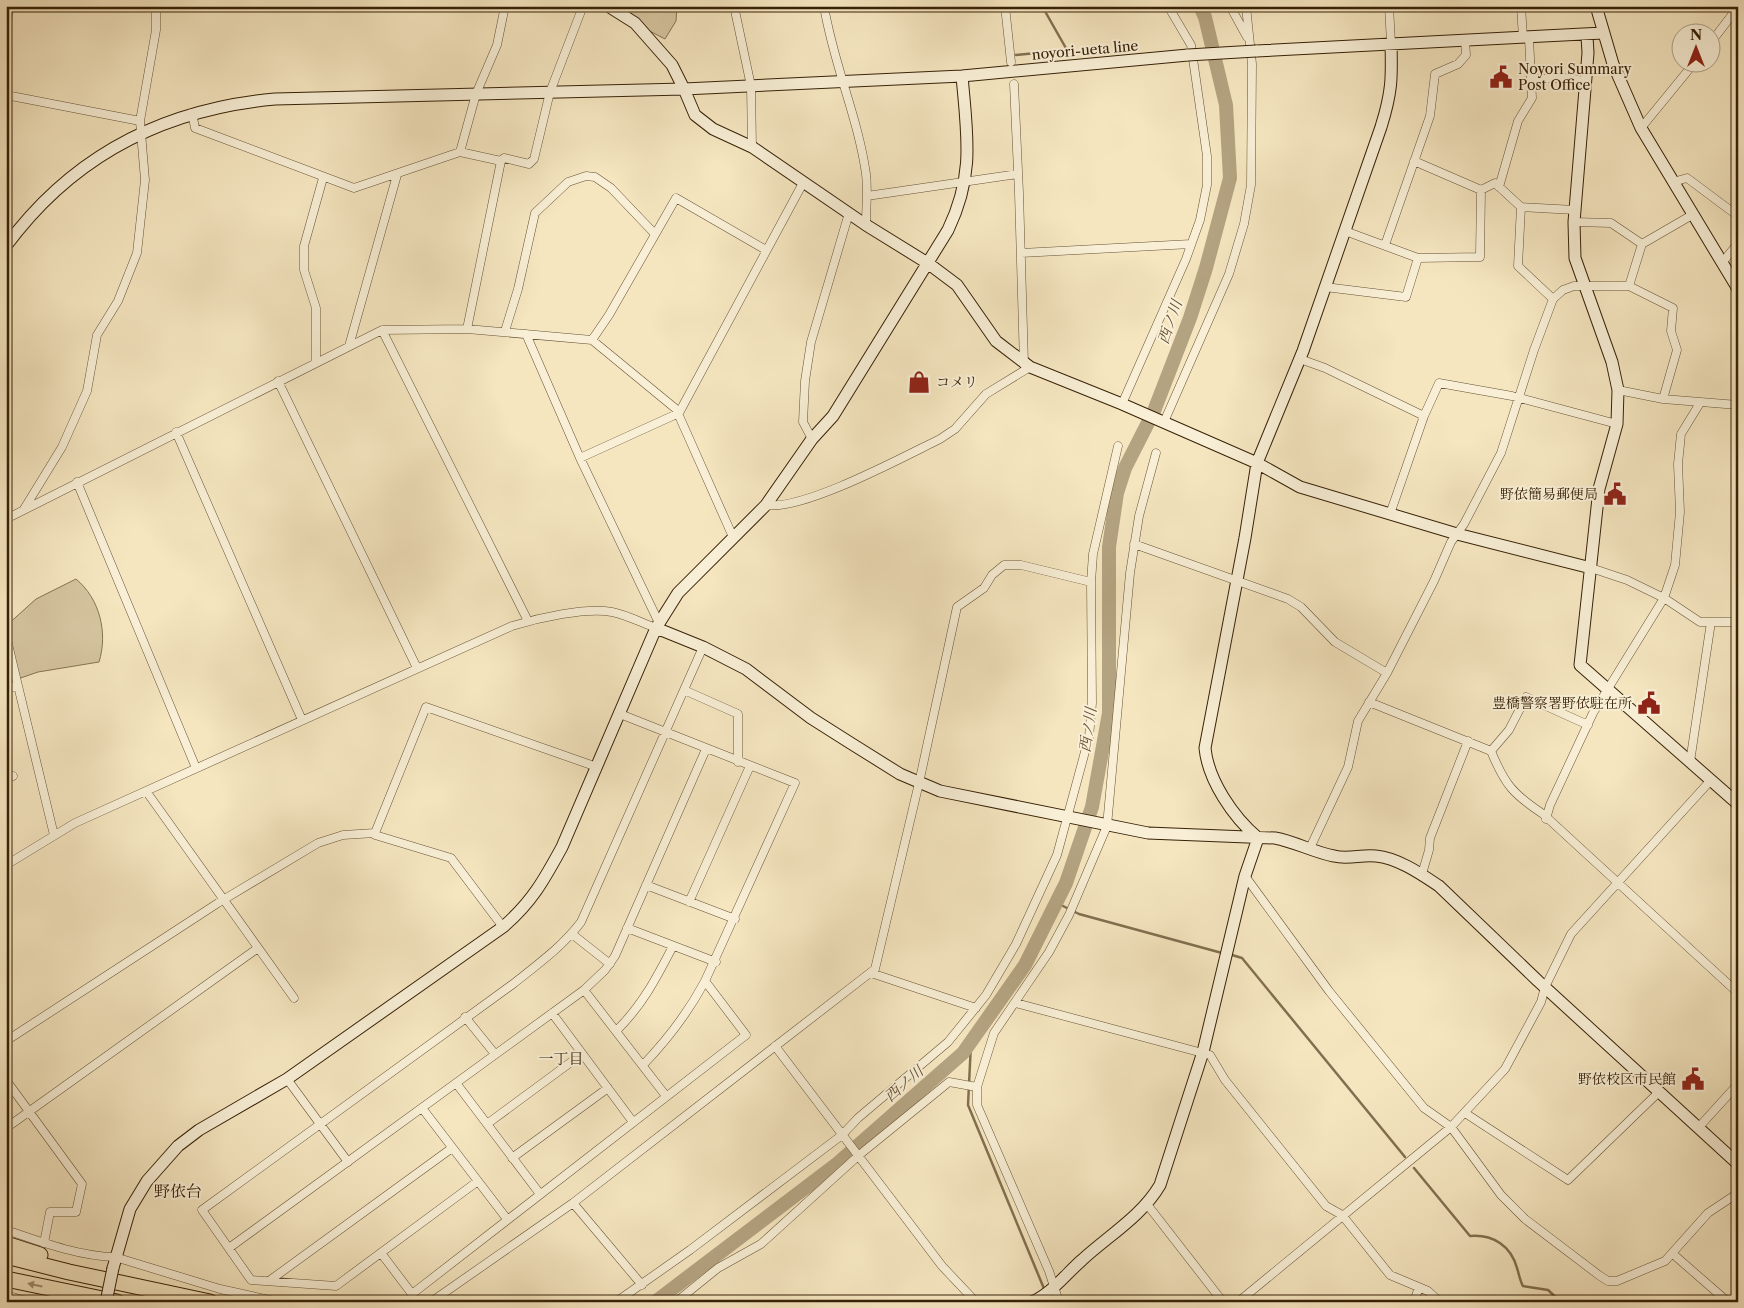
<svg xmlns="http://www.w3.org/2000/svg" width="1744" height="1308" viewBox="0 0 1744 1308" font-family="'Libre Caslon Text','Noto Serif JP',serif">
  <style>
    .green { fill: #d5c5a0; stroke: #867353 }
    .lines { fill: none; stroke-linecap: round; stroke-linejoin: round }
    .stream { stroke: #826f50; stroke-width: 2.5 }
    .river { stroke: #b4a381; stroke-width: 14 }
    .street-casing { stroke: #665234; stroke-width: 9 }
    .secondary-casing { stroke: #372106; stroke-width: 13 }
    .highway-casing { stroke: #372106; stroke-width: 17 }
    .street { stroke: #f8efd6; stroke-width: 8 }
    .secondary { stroke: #f8efd6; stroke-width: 11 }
    .highway { stroke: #f5e6c0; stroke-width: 15 }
    .secondary-bridge-casing { stroke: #372106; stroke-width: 13; stroke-linecap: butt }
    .secondary-bridge { stroke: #f8efd6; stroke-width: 11 }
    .oneway { fill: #a08d6c }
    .labels { text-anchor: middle; stroke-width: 4; stroke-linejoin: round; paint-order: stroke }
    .street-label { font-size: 14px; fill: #372106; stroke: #f8efd6 }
    .poi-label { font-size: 14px; fill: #372106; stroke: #f8efd6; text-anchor: end }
    .water-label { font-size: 15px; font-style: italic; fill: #634e31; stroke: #f8efd6 }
    .neighbourhood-label { font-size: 15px; fill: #372106; stroke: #f8efd6 }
    .quarter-label { font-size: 16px; fill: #372106; stroke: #f8efd6 }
  </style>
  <rect width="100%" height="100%" fill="#f5e6c0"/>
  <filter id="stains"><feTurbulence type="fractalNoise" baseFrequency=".004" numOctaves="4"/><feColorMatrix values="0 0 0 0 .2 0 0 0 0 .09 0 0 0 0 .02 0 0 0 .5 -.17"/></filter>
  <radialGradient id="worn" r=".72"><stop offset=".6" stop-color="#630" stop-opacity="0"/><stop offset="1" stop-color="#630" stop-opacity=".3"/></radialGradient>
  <path class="green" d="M 614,6 L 677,6 L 676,21 L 665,39 L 642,27 Z
    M 76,579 C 100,599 108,633 99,662 L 38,672 L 6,683 L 6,626 L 36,599 Z"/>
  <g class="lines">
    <path class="stream" d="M 1016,55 L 1067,50 L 1042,6
      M 1057,903 L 1079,914 L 1222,953
      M 1232,955 L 1242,958 L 1405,1157
      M 971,1043 L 968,1105 L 1045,1291
      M 1414,1168 L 1470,1236 C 1493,1234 1511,1246 1517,1268 C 1519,1274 1520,1281 1523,1286 L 1548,1290 L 1561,1302"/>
    <path class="river" d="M 655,1302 L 838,1163 L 963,1053 L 1025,965 L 1066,883 L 1092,807 L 1109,713 L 1109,547 L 1117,493 L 1125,468 L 1154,411 L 1190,318 L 1206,268 L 1230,178 L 1226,105 L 1205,17 L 1200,6"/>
    <defs>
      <path id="street" d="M 734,6 L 751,86 L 752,147
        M 824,6 C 833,63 858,117 866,174 C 868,191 866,208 866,225
        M 1005,6 L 1011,62
        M 1230,6 L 1247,37
        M 1389,6 L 1391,43
        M 1521,6 L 1523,38
        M 6,27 L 10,6
        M 1712,41 L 1738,7
        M 1531,79 L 1570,78 L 1586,82
        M 1014,84 L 1019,193 L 1024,364
        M 6,95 L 140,121
        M 192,113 L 195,128 L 354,188 L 460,152 L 501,161 L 504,158 L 529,164 L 534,159 L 550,92 L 583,6
        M 1641,128 L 1695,62
        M 460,152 L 476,94 L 497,45 L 505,6
        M 1414,161 L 1481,190
        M 1673,182 L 1687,178 L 1738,216
        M 1499,187 L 1518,121 L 1532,98 L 1529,38
        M 867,196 L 1018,174
        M 1574,222 L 1611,223 L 1642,244
        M 1345,231 L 1418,258 L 1480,257 L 1481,190 L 1495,183 L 1521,207
        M 1385,245 L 1430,116 L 1435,74 L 1458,64 L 1466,55 L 1465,40
        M 1021,253 L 1191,244
        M 1722,263 L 1738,243
        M 1629,286 L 1673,308 L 1671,331 L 1677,350 L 1663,399
        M 1325,287 L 1406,297 L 1418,258
        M 1553,299 L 1518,266 L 1521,207 L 1575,210
        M 467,329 L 501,161
        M 382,330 L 528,621
        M 505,331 L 518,289 L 535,213 L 568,182 L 586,176 L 595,177 L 611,188 L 654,233
        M 526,334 L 580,458 L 659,623
        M 592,340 L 609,315 L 676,198 L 766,250
        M 349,346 L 397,175
        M 1300,359 L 1325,368 L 1424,416
        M 316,362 L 316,308 L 304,270 L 304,246 L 323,178
        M 278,381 L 417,668
        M 1618,390 L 1663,399 L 1738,405
        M 1122,404 L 1186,259 L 1200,220 L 1207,185 L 1207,156 L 1191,45 L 1168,6
        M 1164,422 L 1229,274 L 1244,224 L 1251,185 L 1252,64 L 1246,6
        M 176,432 L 302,720
        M 812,439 L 803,422 L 805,381 L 811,342 L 849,213
        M 580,458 L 679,413 L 803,183
        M 77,482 L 196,768
        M 766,505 C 803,511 903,457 940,439 L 955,429 L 986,394 L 1030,367
        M 24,509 L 62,447 L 87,391 L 97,335 L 118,301 L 137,253 L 145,180 L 140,121 L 156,30 L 156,6
        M 1390,514 L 1424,416 L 1439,383 L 1512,396 L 1617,424
        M 6,519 L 382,330 L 467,329 L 592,340 L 676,409 L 733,537
        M 1134,544 L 1288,599 L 1301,607 L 1335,642 L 1387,673
        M 1591,568 L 1627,580 L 1664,598 L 1700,622 L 1738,622
        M 6,636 L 54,835
        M 6,688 L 18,686
        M 684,690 L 738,714 L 738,762
        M 1369,702 L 1491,751 C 1505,785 1513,794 1543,814 L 1738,993
        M 620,714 L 795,783 L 705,981 C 688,1013 668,1039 643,1065
        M 1491,751 L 1509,730 L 1526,697 L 1588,725
        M 1690,762 L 1711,622
        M 6,777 L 13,776
        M 146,791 L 294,998
        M 1546,819 L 1550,805 L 1593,713 L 1664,598 L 1675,565 L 1680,512 L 1678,464 L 1681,434 L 1700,403
        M 375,833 L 426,707 L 597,767
        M 1310,848 L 1348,767 L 1358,721 L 1387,673 L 1434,581 L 1451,542 L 1464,524 L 1501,453 L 1534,350 L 1553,299 L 1563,290 L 1574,286 L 1629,286 L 1642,244 L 1692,215
        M 6,865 L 75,823 L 512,626 C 538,618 586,607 612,612 C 627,615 642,623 656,628
        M 1422,874 L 1429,850 L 1430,838 L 1468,741
        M 1245,876 L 1329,991 L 1424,1108 L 1451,1127 L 1501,1195 L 1525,1219 L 1600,1276 L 1608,1281 L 1617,1281 L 1665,1261 L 1708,1213 L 1738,1193
        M 646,885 L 735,919
        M 689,902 L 750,766
        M 627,928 L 716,962
        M 572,934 L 610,964
        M 871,973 L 976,1008
        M 584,990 L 666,1096
        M 1016,1003 L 1210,1055 L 1225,1080 L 1326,1206 L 1342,1215 L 1390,1275 L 1428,1291 L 1440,1302
        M 552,1013 L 633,1122
        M 465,1017 L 495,1054
        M 616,1031 C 642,1006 657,977 673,946
        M 6,1041 L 218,903 L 318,843 L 343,835 L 375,833 L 375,835 L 451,858 L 503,927
        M 775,1046 L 942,1266 L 976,1302
        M 287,1079 L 348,1162
        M 6,1080 L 82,1184 L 76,1212 L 50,1212 L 44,1243
        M 456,1083 L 540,1194
        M 422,1108 L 507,1219
        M 1465,1113 L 1568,1180 L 1660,1091
        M 487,1124 L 582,1054
        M 1699,1127 L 1738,1084
        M 6,1128 L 258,948
        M 512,1158 L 608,1088
        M 478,1181 L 336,1286 L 251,1280 L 202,1210 L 513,984 C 538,964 562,947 581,922 L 703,647
        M 573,1203 L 642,1285
        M 1146,1203 L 1223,1302
        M 6,1230 C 41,1242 78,1256 115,1257 L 220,1289 L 279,1302
        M 229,1248 L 584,990 L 605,970 L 615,956 L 706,749
        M 381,1253 L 412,1294 L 746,1035 L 705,981
        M 1673,1254 L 1728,1302
        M 269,1281 L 452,1148
        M 6,1295 L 29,1302
        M 431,1302 L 573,1203 L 875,969 L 919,783 L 957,607 L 984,588 L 992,575 L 1004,565 L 1021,565 L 1091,582
        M 616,1302 L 690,1250 L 842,1135 L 858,1118 L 948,1042 L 986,995 L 1016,944 L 1057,855 L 1089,737 L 1092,703 L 1091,582 L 1093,554 L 1118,446
        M 676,1302 L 718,1268 L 761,1244 L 858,1156 L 949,1082 L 977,1087
        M 1059,1302 L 1049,1271 L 977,1105 L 977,1087 L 994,1033 L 1049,952 L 1069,915 L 1107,826 L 1130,573 L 1139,516 L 1156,453
        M 1238,1302 L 1451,1127 L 1505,1069 L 1541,1002 L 1545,987 L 1571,934 L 1711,780
        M 1414,1302 L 1419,1287"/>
      <path id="secondary" d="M 608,6 L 635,23 L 672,65 L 684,89 L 962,76 L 1188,55
        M 1596,6 L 1613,64 L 1641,128 L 1738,289
        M 1587,36 L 1588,53 L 1574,222 L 1575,258 L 1612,362 L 1618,390 L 1617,424 L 1599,489 L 1580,665 L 1738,804
        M 1256,51 L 1603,33
        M 6,246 C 73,155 164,109 275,99 L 684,89 L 695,115 L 713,129 L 752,147 L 866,225 L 929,264 L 957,285 L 996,341 L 1030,367 L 1122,404 L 1257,463 L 1300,487 L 1457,534 L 1591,568
        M 656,628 L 703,647 L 746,669 L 811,718 L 852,744 L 900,774 L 940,791 L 1148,833 L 1275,838 C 1296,842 1313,852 1334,856 C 1348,860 1362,854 1376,856 C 1398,858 1421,874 1439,886 L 1538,981 L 1738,1164
        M 1258,838 C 1233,817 1208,780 1205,748 L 1245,538 L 1257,463 L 1303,351 L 1381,127 C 1392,92 1392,78 1391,43
        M 113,1268 L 130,1209 L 147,1181 L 178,1146 L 199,1130 L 287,1079 L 503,927 C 532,902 544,880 562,847 L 656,628 L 678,593 L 766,505 L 812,439 L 833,416 L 948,230 C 975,174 967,135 962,76
        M 1032,1302 C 1052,1293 1066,1274 1082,1260 C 1108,1236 1142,1216 1160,1185 L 1203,1052 L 1245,876 L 1258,838"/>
      <path id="highway" d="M 6,1244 L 40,1255
        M 6,1256 L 69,1272 L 210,1302
        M 6,1279 L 117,1302"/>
    </defs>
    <use href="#street" class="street-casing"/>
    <use href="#secondary" class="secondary-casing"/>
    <use href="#highway" class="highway-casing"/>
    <use href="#street" class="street"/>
    <use href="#secondary" class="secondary"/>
    <use href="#highway" class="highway"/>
    <defs>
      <path id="secondary-bridge" d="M 1188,55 L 1256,51
        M 106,1302 L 113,1268"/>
    </defs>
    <use href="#secondary-bridge" class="secondary-bridge-casing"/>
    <use href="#secondary-bridge" class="secondary-bridge"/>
  </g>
  <defs><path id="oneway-solid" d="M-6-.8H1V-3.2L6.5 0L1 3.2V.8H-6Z" transform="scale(1.25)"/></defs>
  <use class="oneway" href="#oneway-solid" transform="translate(35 1285) rotate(-168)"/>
  <defs>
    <symbol id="civic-bare" viewBox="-9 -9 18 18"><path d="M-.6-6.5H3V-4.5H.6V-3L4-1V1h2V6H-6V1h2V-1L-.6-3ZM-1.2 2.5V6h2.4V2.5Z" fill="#8f2418" stroke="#f8efd6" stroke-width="2.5" paint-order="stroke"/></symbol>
    <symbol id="shop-bare" viewBox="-9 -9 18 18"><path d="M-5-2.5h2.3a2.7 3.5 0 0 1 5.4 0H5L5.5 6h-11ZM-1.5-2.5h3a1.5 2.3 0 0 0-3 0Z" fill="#8f2418" stroke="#f8efd6" stroke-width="2.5" paint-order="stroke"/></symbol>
  </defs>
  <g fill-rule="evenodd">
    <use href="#civic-bare" x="1485" y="61" width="32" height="32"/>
    <use href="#shop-bare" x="903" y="366" width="32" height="32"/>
    <use href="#civic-bare" x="1599" y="478" width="32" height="32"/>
    <use href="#civic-bare" x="1633" y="687" width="32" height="32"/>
    <use href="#civic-bare" x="1677" y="1063" width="32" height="32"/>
  </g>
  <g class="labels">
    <g class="street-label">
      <text transform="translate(1085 50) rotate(-5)" y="5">noyori-ueta line</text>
    </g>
    <g class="poi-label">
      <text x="1518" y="74" text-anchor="start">Noyori Summary<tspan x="1518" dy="16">Post Office</tspan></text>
      <text x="936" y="387" text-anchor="start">コメリ</text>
      <text x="1598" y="499">野依簡易郵便局</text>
      <text x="1632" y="708">豊橋警察署野依駐在所</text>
      <text x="1676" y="1084">野依校区市民館</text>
    </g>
    <g class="water-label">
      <text transform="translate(1170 322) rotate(-71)" y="5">西ノ川</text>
      <text transform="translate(1088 730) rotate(-82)" y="5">西ノ川</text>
      <text transform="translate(904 1084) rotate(-41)" y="5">西ノ川</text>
    </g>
    <g class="neighbourhood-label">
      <text x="561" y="1064">一丁目</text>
    </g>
    <g class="quarter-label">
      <text x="178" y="1197">野依台</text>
    </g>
  </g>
  <rect width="1744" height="1308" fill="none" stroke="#f5e6c0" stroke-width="25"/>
  <rect x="8" y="8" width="1729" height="1293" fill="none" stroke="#372106" stroke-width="2.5"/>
  <rect x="12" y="12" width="1719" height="1283" fill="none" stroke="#372106"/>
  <g transform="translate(1696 48)"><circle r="24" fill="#f8efd6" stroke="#ab9d83"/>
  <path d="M0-4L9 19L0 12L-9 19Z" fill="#8f2418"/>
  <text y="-8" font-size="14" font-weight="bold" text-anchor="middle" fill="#372106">N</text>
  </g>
  <rect width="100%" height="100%" filter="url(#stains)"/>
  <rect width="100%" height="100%" fill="url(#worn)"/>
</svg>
